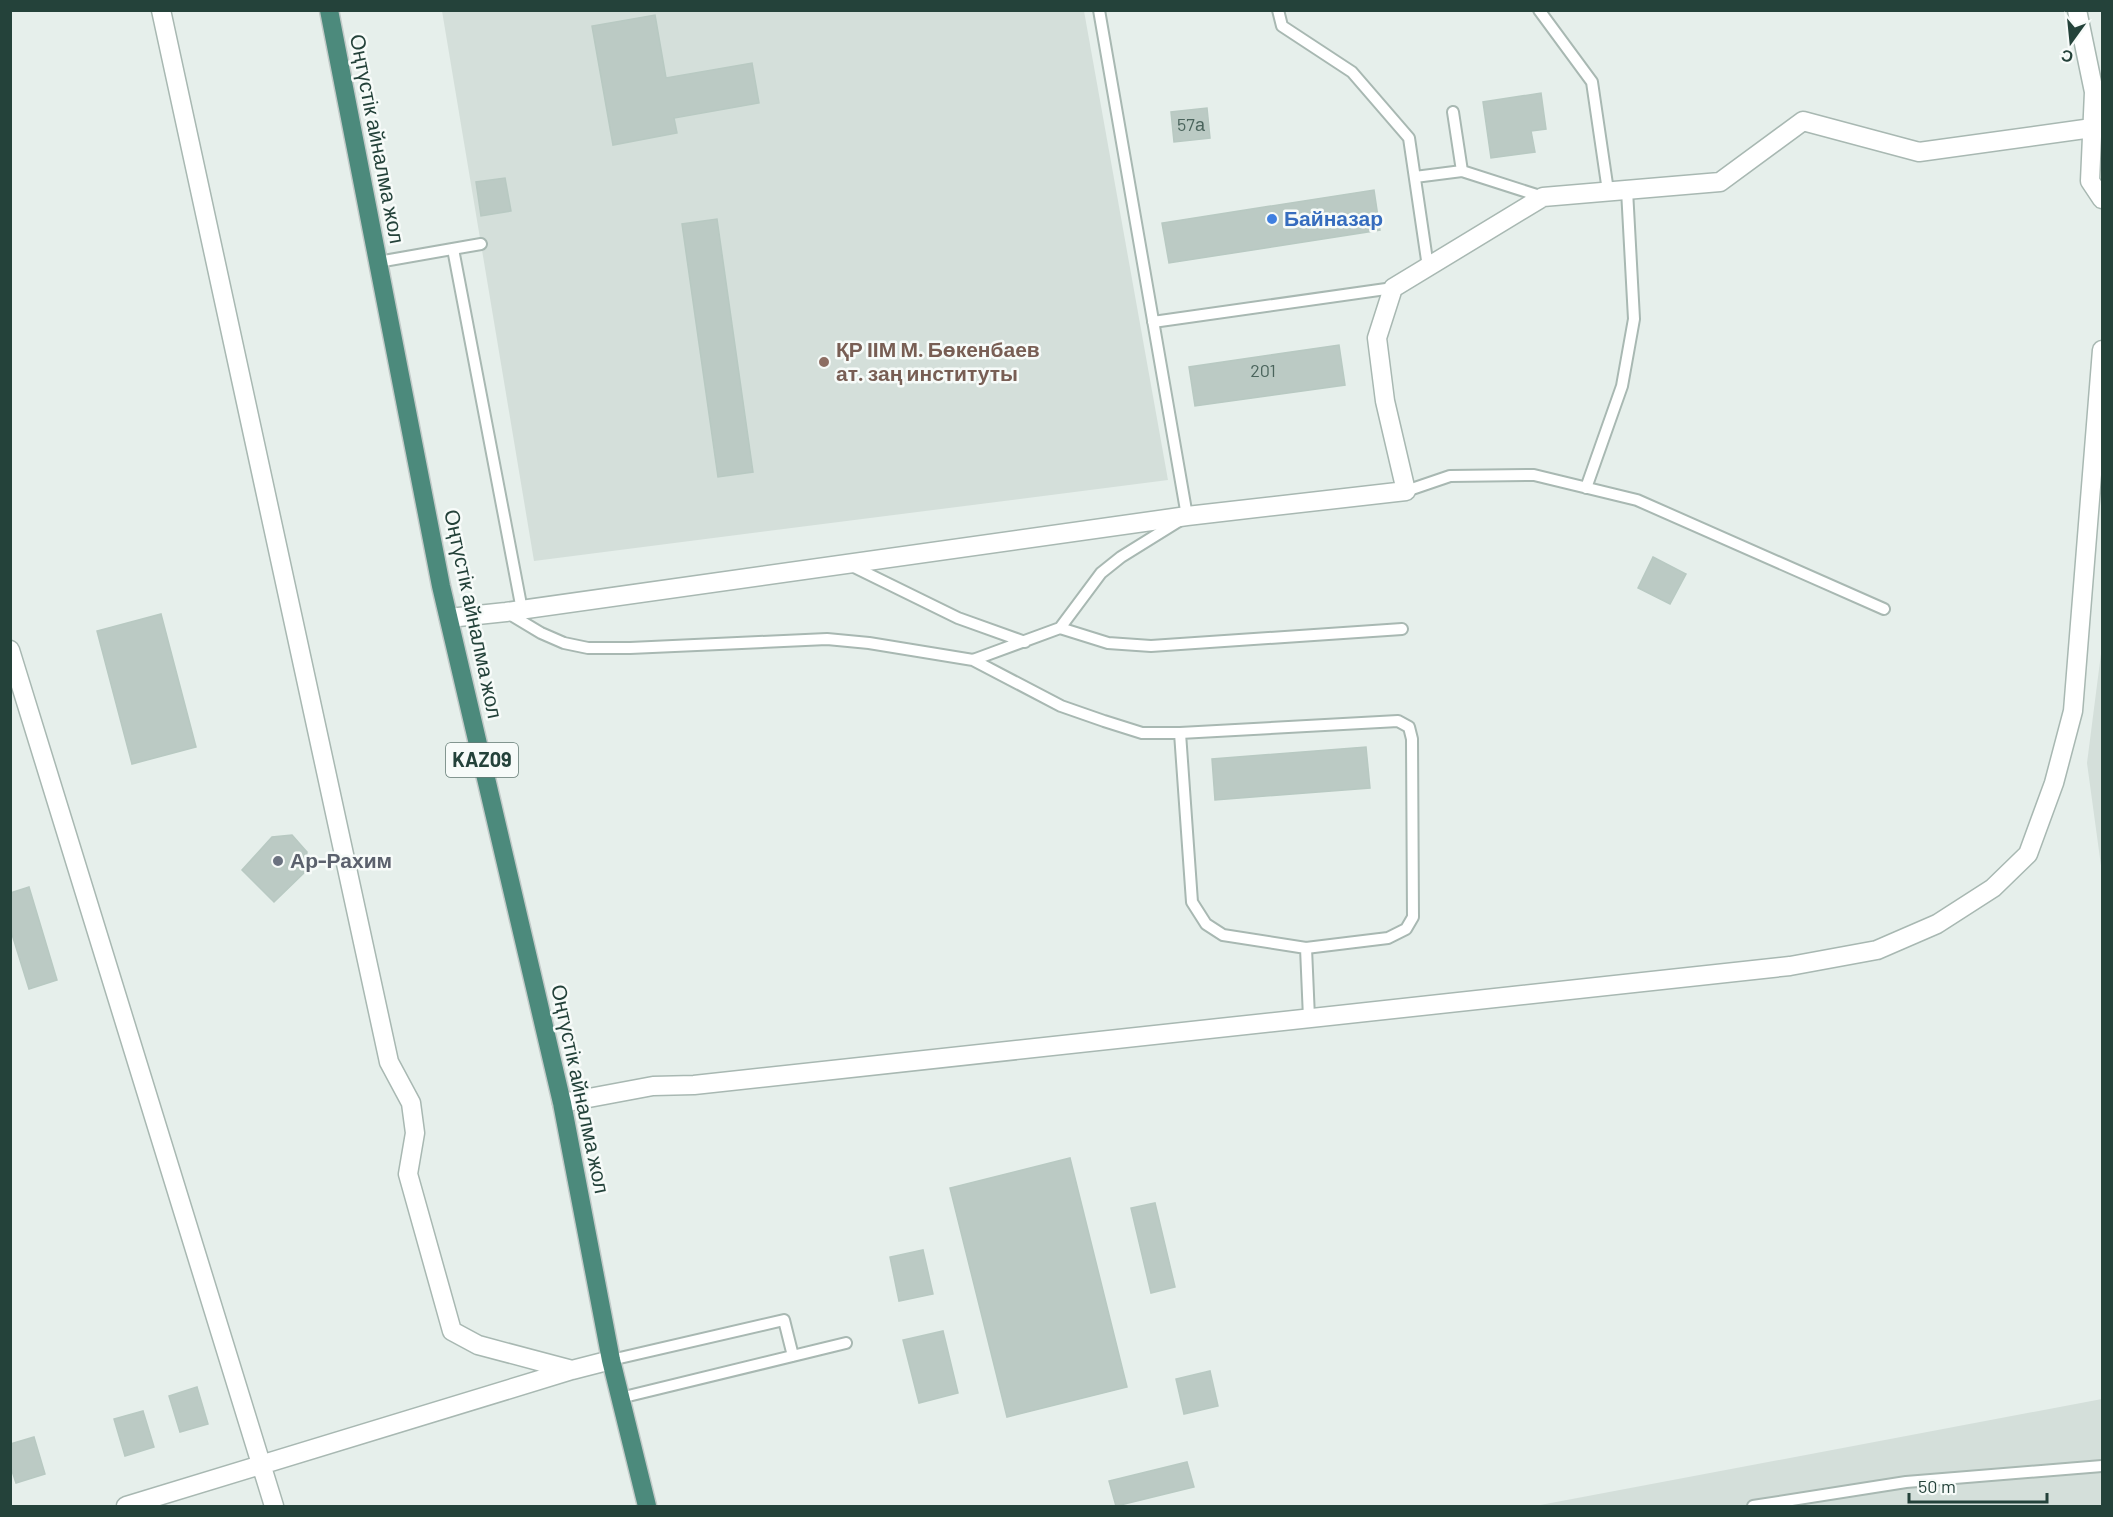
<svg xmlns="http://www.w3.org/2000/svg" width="2113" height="1517" viewBox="0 0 2113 1517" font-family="Barlow,sans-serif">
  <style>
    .built { fill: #d4dfda }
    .building { fill: #bbcac4; stroke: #b8c9c2; stroke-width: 1.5 }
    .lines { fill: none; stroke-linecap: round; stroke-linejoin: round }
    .service-casing { stroke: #a8b8b2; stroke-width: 14 }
    .minor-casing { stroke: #a8b8b2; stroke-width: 21 }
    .trunk-casing { stroke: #c2cac8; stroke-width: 21 }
    .service { stroke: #fff; stroke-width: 10 }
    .minor { stroke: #fff; stroke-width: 18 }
    .trunk { stroke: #4c8a7c; stroke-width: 18 }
    .shop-dot { fill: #3f7fe0; stroke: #f7fbf9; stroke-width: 2 }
    .education-dot { fill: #8d6e63; stroke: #f7fbf9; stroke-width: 2 }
    .worship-dot { fill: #6b7280; stroke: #f7fbf9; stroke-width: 2 }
    .labels { text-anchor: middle; stroke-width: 5; stroke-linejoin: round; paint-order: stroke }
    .number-label { font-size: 18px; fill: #4a645c }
    .shield { fill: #f7fbf9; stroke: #637a73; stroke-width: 1.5 }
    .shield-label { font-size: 20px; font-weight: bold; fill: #24423a }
    .street-label { font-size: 21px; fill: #24423a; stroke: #f7fbf9 }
    .shop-label { font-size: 21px; font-weight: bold; fill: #366cbe; stroke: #f7fbf9; text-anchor: start }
    .education-label { font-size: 21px; font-weight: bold; fill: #785e54; stroke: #f7fbf9; text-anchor: start }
    .worship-label { font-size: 21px; font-weight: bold; fill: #5b616d; stroke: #f7fbf9; text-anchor: start }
  </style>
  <rect width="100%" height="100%" fill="#e6efeb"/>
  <path class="built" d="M 442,11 L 1084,11 L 1168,480 L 534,561 Z
    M 2102,646 L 2102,873 L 2087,763 Z
    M 2102,1399 L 2102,1506 L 1535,1506 Z"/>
  <path class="building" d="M 655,15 L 666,78 L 752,63 L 759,103 L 674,118 L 677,133 L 613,145 L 592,26 Z
    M 1541,93 L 1546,129 L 1531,131 L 1535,152 L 1491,158 L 1483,102 Z
    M 1207,108 L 1210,138 L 1174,142 L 1171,112 Z
    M 505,178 L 511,211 L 481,216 L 476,182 Z
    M 1374,190 L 1380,230 L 1169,263 L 1162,223 Z
    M 717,219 L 753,472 L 718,477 L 682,224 Z
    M 1339,345 L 1345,385 L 1195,406 L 1189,367 Z
    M 1653,557 L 1686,574 L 1670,604 L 1638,588 Z
    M 161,614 L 196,747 L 132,764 L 97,631 Z
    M 1366,747 L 1370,788 L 1215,800 L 1212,759 Z
    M 292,835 L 307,852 L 304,873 L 274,902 L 242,870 L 272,837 Z
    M 29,887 L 57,980 L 29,989 L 10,928 L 10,893 Z
    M 1070,1158 L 1127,1387 L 1007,1417 L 950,1188 Z
    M 1155,1203 L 1175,1287 L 1151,1293 L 1131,1208 Z
    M 923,1250 L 933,1294 L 899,1301 L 890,1257 Z
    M 943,1331 L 958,1393 L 919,1403 L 903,1340 Z
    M 1210,1371 L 1218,1406 L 1184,1414 L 1176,1379 Z
    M 197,1387 L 208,1424 L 180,1432 L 169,1396 Z
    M 143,1411 L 154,1447 L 125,1456 L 114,1419 Z
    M 34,1437 L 45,1474 L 16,1483 L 10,1465 L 10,1444 Z
    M 1187,1462 L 1194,1487 L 1116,1506 L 1109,1481 Z"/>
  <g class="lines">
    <defs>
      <path id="service" d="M 1278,10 L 1282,26 L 1352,72 L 1409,138 L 1428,267
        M 1539,10 L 1592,82 L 1608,191
        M 1453,112 L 1462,171 L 1543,197
        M 1415,177 L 1462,171
        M 453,249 L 522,610
        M 378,262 L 481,244
        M 1153,322 L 1393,288
        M 1586,488 L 1622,386 L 1634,319 L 1627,190
        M 1406,491 L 1450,476 L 1534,475 L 1637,500 L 1884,609
        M 850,565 L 958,618 L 1025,642
        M 506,612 L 541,633 L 564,643 L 588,648 L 630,648 L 827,639 L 869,643 L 973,660 L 1060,628 L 1108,643 L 1151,646 L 1402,629
        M 1060,628 L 1101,573 L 1121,557 L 1187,516 L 1099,10
        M 973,660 L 1061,706 L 1104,721 L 1142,733 L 1180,733
        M 1398,721 L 1409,727 L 1412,739 L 1413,917 L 1406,929 L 1388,938 L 1306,948 L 1223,935 L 1206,924 L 1192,902 L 1180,733 Z
        M 1306,948 L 1309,1018
        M 611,1360 L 784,1320 L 793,1356
        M 620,1398 L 846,1343
        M 1753,1506 L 1906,1482 L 2102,1466"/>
      <path id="minor" d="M 161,10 L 389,1062 L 411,1103 L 415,1133 L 408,1174 L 452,1331 L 478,1345 L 572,1370
        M 2077,10 L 2094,92 L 2090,181 L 2102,199
        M 449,618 L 506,612 L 1187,516 L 1406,491 L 1385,401 L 1377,338 L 1393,288 L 1543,197 L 1720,182 L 1803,121 L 1919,152 L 2092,128
        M 10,650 L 274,1506
        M 562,1103 L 653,1086 L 694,1085 L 1790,966 L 1877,950 L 1937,924 L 1993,888 L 2028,854 L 2054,783 L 2073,711 L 2102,350
        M 126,1506 L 572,1370 L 611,1360"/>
      <path id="trunk" d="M 329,10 L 441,586 L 562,1103 L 611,1360 L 647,1506"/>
    </defs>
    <use href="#service" class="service-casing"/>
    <use href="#minor" class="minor-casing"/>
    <use href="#trunk" class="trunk-casing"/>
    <use href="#service" class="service"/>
    <use href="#minor" class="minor"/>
    <use href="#trunk" class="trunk"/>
  </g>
  <circle class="shop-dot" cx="1272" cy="219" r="6"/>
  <circle class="education-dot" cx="824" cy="362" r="6"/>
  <circle class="worship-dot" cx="278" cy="861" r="6"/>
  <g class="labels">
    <g class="number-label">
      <text x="1191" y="131">57а</text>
      <text x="1263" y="377">201</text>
    </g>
    <rect class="shield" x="446" y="743" width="72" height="34" rx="4.5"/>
    <g class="shield-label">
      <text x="482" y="767">KAZ09</text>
    </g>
    <g class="street-label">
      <text transform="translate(377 139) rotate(79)" y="7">Оңтүстік айналма жол</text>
      <text transform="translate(473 614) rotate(78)" y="7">Оңтүстік айналма жол</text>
      <text transform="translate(580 1089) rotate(78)" y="7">Оңтүстік айналма жол</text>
    </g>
    <g class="shop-label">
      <text x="1284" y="226">Байназар</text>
    </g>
    <g class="education-label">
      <text x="836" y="357">ҚР ІІМ М. Бөкенбаев<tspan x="836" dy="24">ат. заң институты</tspan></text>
    </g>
    <g class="worship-label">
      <text x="290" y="868">Ар-Рахим</text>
    </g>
  </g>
  <rect width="2113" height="1517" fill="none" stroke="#24423a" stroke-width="24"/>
  <g transform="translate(2071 42) rotate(195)" stroke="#f7fbf9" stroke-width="4.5" paint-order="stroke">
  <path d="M0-4.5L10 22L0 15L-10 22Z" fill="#24423a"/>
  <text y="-9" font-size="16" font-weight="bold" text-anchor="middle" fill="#24423a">С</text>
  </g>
  <path d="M1909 1493v9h138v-9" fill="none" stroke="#24423a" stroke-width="3"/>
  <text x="1918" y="1493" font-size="18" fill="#24423a" stroke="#f7fbf9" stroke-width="4.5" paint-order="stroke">50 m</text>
</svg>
